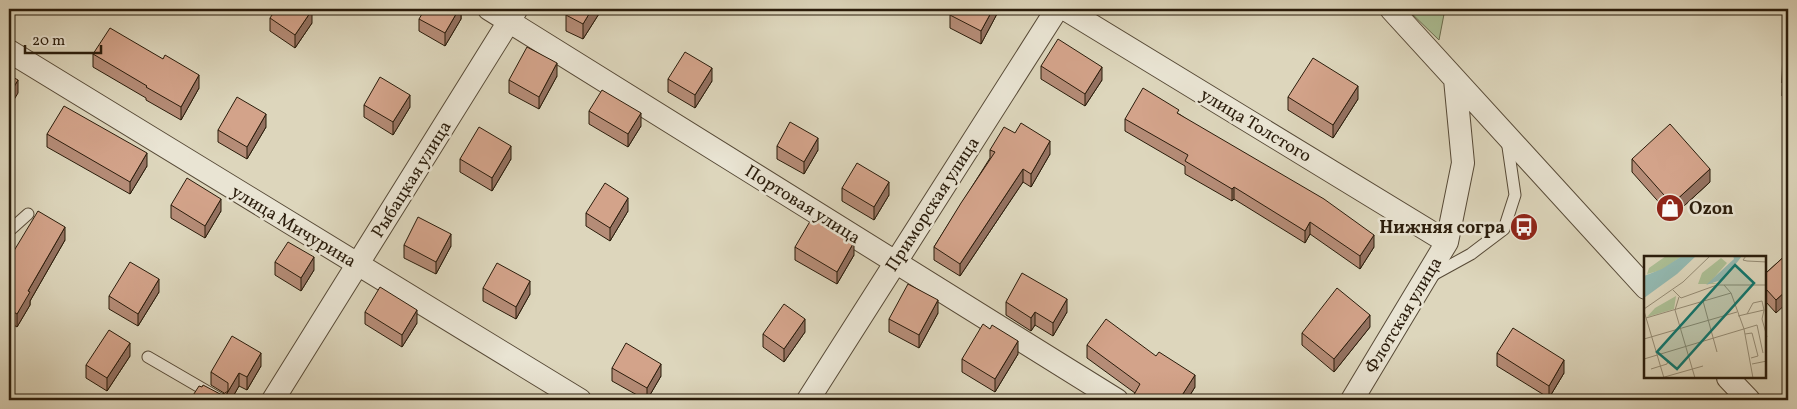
<svg xmlns="http://www.w3.org/2000/svg" width="1797" height="409" viewBox="0 0 1797 409" font-family="Vollkorn,serif">
  <style>
    .green { fill: #acbf95; stroke: #6b6e50 }
    .lines { fill: none; stroke-linecap: round; stroke-linejoin: round }
    .lane-casing { stroke: #574a37; stroke-width: 13 }
    .street-casing { stroke: #574a37; stroke-width: 24 }
    .lane { stroke: #e9e4d3; stroke-width: 11 }
    .street { stroke: #e9e4d3; stroke-width: 22 }
    .wall { fill: #b58c77; stroke: #2a1c0b }
    .shaded-wall { fill: #947261; stroke: #2a1c0b }
    .building { fill: #d3a38a; stroke: #2a1c0b }
    .labels { text-anchor: middle; stroke-width: 5; stroke-linejoin: round; paint-order: stroke }
    .street-label { font-size: 18px; fill: #2a1c0b; stroke: #e9e4d3 }
    .poi-label { font-size: 18px; font-weight: bold; fill: #2a1c0b; stroke: #e9e4d3; text-anchor: start }
    .inset-road { fill: none; stroke: #958c75; stroke-width: 1 }
    .view { fill: #0f766e; fill-opacity: 0.15; stroke: #0f766e; stroke-width: 2.5 }
    .inset-edge { fill: none; stroke: #2a1c0b; stroke-width: 2.5 }
  </style>
  <rect width="100%" height="100%" fill="#ddd6bc"/>
  <filter id="stains"><feTurbulence type="fractalNoise" baseFrequency=".004" numOctaves="4"/><feColorMatrix values="0 0 0 0 .2 0 0 0 0 .09 0 0 0 0 .02 0 0 0 .5 -.17"/></filter>
  <radialGradient id="worn" r=".72"><stop offset=".6" stop-color="#630" stop-opacity="0"/><stop offset="1" stop-color="#630" stop-opacity=".3"/></radialGradient>
  <path class="green" d="M 1407,9 L 1445,9 L 1439,40 Z"/>
  <g class="lines">
    <defs>
      <path id="lane" d="M 9,231 L 28,214
        M 1431,276 L 1471,254 L 1504,229 L 1515,195 L 1507,140
        M 148,357 L 222,400"/>
      <path id="street" d="M 489,9 L 1117,400
        M 1065,9 L 1447,242
        M 1391,9 L 1646,288
        M 9,51 L 580,400
        M 1728,378 L 1749,400
        M 273,400 L 516,10
        M 808,400 L 1057,9
        M 1352,400 L 1447,242 L 1463,163 L 1455,79"/>
    </defs>
    <use href="#lane" class="lane-casing"/>
    <use href="#street" class="street-casing"/>
    <use href="#lane" class="lane"/>
    <use href="#street" class="street"/>
  </g>
  <path class="wall" d="M 461,9 L 461,19 L 445,46 L 419,31 L 419,19 Z
    M 570,9 L 602,9 L 583,39 L 566,31 L 566,15 Z
    M 998,9 L 998,12 L 981,44 L 950,28 L 950,15 Z
    M 270,18 L 312,23 L 295,48 L 270,31 Z
    M 1783,47 L 1788,47 L 1788,96 L 1782,96 Z
    M 93,54 L 199,88 L 181,120 L 146,100 L 146,98 L 93,67 Z
    M 1041,66 L 1102,80 L 1085,106 L 1041,79 Z
    M 557,76 L 539,109 L 509,93 L 509,80 Z
    M 668,79 L 712,81 L 695,108 L 668,92 Z
    M 1288,97 L 1358,99 L 1333,138 L 1288,110 Z
    M 364,105 L 410,107 L 393,135 L 364,117 Z
    M 589,111 L 641,126 L 628,147 L 589,124 Z
    M 1179,114 L 1374,247 L 1360,269 L 1310,234 L 1305,243 L 1234,199 L 1232,201 L 1185,174 L 1185,166 L 1125,131 L 1125,119 Z
    M 266,127 L 247,159 L 218,142 L 218,130 Z
    M 47,134 L 147,166 L 130,194 L 47,147 Z
    M 777,146 L 818,150 L 804,174 L 777,159 Z
    M 990,150 L 1050,154 L 1031,187 L 1023,182 L 960,276 L 934,260 L 934,247 L 990,158 Z
    M 1788,152 L 1788,172 L 1785,168 L 1785,155 Z
    M 460,159 L 511,159 L 492,191 L 460,172 Z
    M 1632,159 L 1710,182 L 1672,217 L 1632,172 Z
    M 842,188 L 889,195 L 874,220 L 842,201 Z
    M 171,205 L 221,211 L 205,238 L 171,218 Z
    M 628,211 L 610,241 L 586,226 L 586,213 Z
    M 65,240 L 30,301 L 30,305 L 17,327 L 9,322 L 9,259 Z
    M 404,245 L 451,246 L 436,274 L 404,258 Z
    M 795,247 L 854,255 L 837,284 L 795,260 Z
    M 1788,253 L 1776,313 L 1766,302 L 1766,273 Z
    M 275,262 L 314,270 L 301,291 L 275,275 Z
    M 483,288 L 530,294 L 516,319 L 483,301 Z
    M 159,292 L 138,326 L 109,309 L 109,296 Z
    M 1006,302 L 1067,312 L 1053,336 L 1035,325 L 1031,331 L 1006,315 Z
    M 365,312 L 417,323 L 402,347 L 365,324 Z
    M 938,313 L 919,348 L 889,332 L 889,319 Z
    M 1370,327 L 1334,372 L 1302,345 L 1302,333 Z
    M 805,332 L 784,362 L 763,347 L 763,334 Z
    M 1087,345 L 1195,387 L 1187,400 L 1131,400 L 1135,393 L 1087,358 Z
    M 1497,353 L 1564,373 L 1549,398 L 1497,366 Z
    M 1018,354 L 995,392 L 962,372 L 962,359 Z
    M 130,356 L 107,391 L 86,378 L 86,365 Z
    M 261,366 L 247,390 L 239,386 L 231,400 L 190,400 L 202,387 L 222,395 L 224,393 L 211,385 L 211,372 Z
    M 612,368 L 661,376 L 647,400 L 646,400 L 612,381 Z"/>
  <path class="shaded-wall" d="M 459,9 L 461,9 L 461,19 L 445,46 L 445,33 Z
    M 592,9 L 602,9 L 583,39 L 583,24 Z
    M 993,9 L 998,9 L 998,12 L 981,44 L 981,31 Z
    M 312,10 L 312,23 L 295,48 L 295,35 Z
    M 557,63 L 557,76 L 539,109 L 539,97 Z
    M 1102,67 L 1102,80 L 1085,106 L 1085,94 Z
    M 712,68 L 712,81 L 695,108 L 695,95 Z
    M 199,75 L 199,88 L 181,120 L 181,107 Z
    M 18,80 L 18,93 L 9,108 L 9,95 Z
    M 1358,86 L 1358,99 L 1333,138 L 1333,125 Z
    M 410,95 L 410,107 L 393,135 L 393,122 Z
    M 641,113 L 641,126 L 628,147 L 628,134 Z
    M 266,114 L 266,127 L 247,159 L 247,147 Z
    M 818,138 L 818,150 L 804,174 L 804,162 Z
    M 1050,141 L 1050,154 L 1031,187 L 1031,174 Z
    M 511,146 L 511,159 L 492,191 L 492,178 Z
    M 147,153 L 147,166 L 130,194 L 130,182 Z
    M 1023,169 L 1023,182 L 960,276 L 960,264 Z
    M 1710,169 L 1710,182 L 1672,217 L 1672,204 Z
    M 889,182 L 889,195 L 874,220 L 874,207 Z
    M 1234,187 L 1234,199 L 1232,201 L 1232,189 Z
    M 628,198 L 628,211 L 610,241 L 610,228 Z
    M 221,199 L 221,211 L 205,238 L 205,226 Z
    M 1310,222 L 1310,234 L 1305,243 L 1305,231 Z
    M 65,227 L 65,240 L 30,301 L 30,305 L 17,327 L 17,314 L 28,291 Z
    M 451,234 L 451,246 L 436,274 L 436,262 Z
    M 1374,235 L 1374,247 L 1360,269 L 1360,256 Z
    M 854,242 L 854,255 L 837,284 L 837,272 Z
    M 314,257 L 314,270 L 301,291 L 301,278 Z
    M 159,279 L 159,292 L 138,326 L 138,314 Z
    M 530,281 L 530,294 L 516,319 L 516,307 Z
    M 1788,289 L 1788,302 L 1776,313 L 1776,300 Z
    M 1067,299 L 1067,312 L 1053,336 L 1053,323 Z
    M 938,300 L 938,313 L 919,348 L 919,335 Z
    M 417,310 L 417,323 L 402,347 L 402,335 Z
    M 1035,312 L 1035,325 L 1031,331 L 1031,318 Z
    M 1370,315 L 1370,327 L 1334,372 L 1334,359 Z
    M 805,319 L 805,332 L 784,362 L 784,349 Z
    M 1018,341 L 1018,354 L 995,392 L 995,379 Z
    M 130,343 L 130,356 L 107,391 L 107,378 Z
    M 261,353 L 261,366 L 247,390 L 247,377 Z
    M 1564,360 L 1564,373 L 1549,398 L 1549,386 Z
    M 661,364 L 661,376 L 647,400 L 647,388 Z
    M 239,373 L 239,386 L 231,400 L 223,400 Z
    M 1195,375 L 1195,387 L 1187,400 L 1179,400 Z"/>
  <path class="building" d="M 276,9 L 310,9 L 312,10 L 295,35 L 270,18 Z
    M 425,9 L 459,9 L 445,33 L 419,19 Z
    M 570,9 L 592,9 L 583,24 L 566,15 Z
    M 953,9 L 993,9 L 981,31 L 950,15 Z
    M 110,28 L 163,59 L 165,55 L 199,75 L 181,107 L 146,87 L 147,86 L 93,54 Z
    M 1058,39 L 1102,67 L 1085,94 L 1041,66 Z
    M 527,47 L 557,63 L 539,97 L 509,80 Z
    M 1783,47 L 1788,47 L 1788,83 L 1782,83 Z
    M 685,52 L 712,68 L 695,95 L 668,79 Z
    M 1313,58 L 1358,86 L 1333,125 L 1288,97 Z
    M 9,75 L 18,80 L 9,95 Z
    M 380,77 L 410,95 L 393,122 L 364,105 Z
    M 1143,88 L 1179,110 L 1177,113 L 1324,199 L 1374,235 L 1360,256 L 1310,222 L 1305,231 L 1234,187 L 1232,189 L 1185,161 L 1188,155 L 1125,119 Z
    M 602,90 L 641,113 L 628,134 L 589,111 Z
    M 237,97 L 266,114 L 247,147 L 218,130 Z
    M 64,106 L 147,153 L 130,182 L 47,134 Z
    M 790,122 L 818,138 L 804,162 L 777,146 Z
    M 1021,123 L 1050,141 L 1031,174 L 1023,169 L 960,264 L 934,247 L 961,203 L 995,152 L 990,150 L 1004,127 L 1015,133 Z
    M 1670,124 L 1710,169 L 1672,204 L 1632,159 Z
    M 479,127 L 511,146 L 492,178 L 460,159 Z
    M 1788,152 L 1788,159 L 1785,155 Z
    M 857,163 L 889,182 L 874,207 L 842,188 Z
    M 187,178 L 221,199 L 205,226 L 171,205 Z
    M 605,183 L 628,198 L 610,228 L 586,213 Z
    M 38,211 L 65,227 L 28,291 L 30,292 L 17,314 L 9,309 L 9,259 Z
    M 418,217 L 451,234 L 436,262 L 404,245 Z
    M 812,218 L 854,242 L 837,272 L 795,247 Z
    M 288,242 L 314,257 L 301,278 L 275,262 Z
    M 1788,253 L 1788,289 L 1776,300 L 1766,289 L 1766,273 Z
    M 130,262 L 159,279 L 138,314 L 109,296 Z
    M 497,263 L 530,281 L 516,307 L 483,288 Z
    M 1022,273 L 1067,299 L 1053,323 L 1035,312 L 1031,318 L 1006,302 Z
    M 908,284 L 938,300 L 919,335 L 889,319 Z
    M 380,287 L 417,310 L 402,335 L 365,312 Z
    M 1337,288 L 1370,315 L 1334,359 L 1302,333 Z
    M 784,304 L 805,319 L 784,349 L 763,334 Z
    M 1106,319 L 1156,356 L 1159,352 L 1195,375 L 1179,400 L 1131,400 L 1140,384 L 1087,345 Z
    M 983,324 L 990,329 L 992,325 L 1018,341 L 995,379 L 962,359 Z
    M 1513,328 L 1564,360 L 1549,386 L 1497,353 Z
    M 109,330 L 130,343 L 107,378 L 86,365 Z
    M 232,336 L 261,353 L 247,377 L 239,373 L 223,400 L 190,400 L 199,386 L 202,387 L 203,385 L 222,395 L 228,391 L 228,383 L 211,372 Z
    M 626,343 L 661,364 L 647,388 L 612,368 Z
    M 720,397 L 726,400 L 718,400 Z"/>
  <defs>
    <symbol id="shop-disc" viewBox="-11 -11 22 22"><circle r="9.5" fill="#8f2418" stroke="#e9e4d3"/><path d="M-5-2.5h2.3a2.7 3.5 0 0 1 5.4 0H5L5.5 6h-11ZM-1.5-2.5h3a1.5 2.3 0 0 0-3 0Z" fill="#fff"/></symbol>
    <symbol id="bus-disc" viewBox="-11 -11 22 22"><circle r="9.5" fill="#8f2418" stroke="#e9e4d3"/><path d="M-5-6H5V4H4V6H2V4H-2V6H-4V4H-5ZM-3.5-4V0h7V-4ZM-3.5 1.2v1.5H-2V1.2ZM2 1.2v1.5H3.5V1.2Z" fill="#fff"/></symbol>
  </defs>
  <g fill-rule="evenodd">
    <use href="#shop-disc" x="1654" y="192" width="32" height="32"/>
    <use href="#bus-disc" x="1508" y="211" width="32" height="32"/>
  </g>
  <g class="labels">
    <g class="street-label">
      <text transform="translate(1256 125) rotate(31)" y="6">улица Толстого</text>
      <text transform="translate(411 179) rotate(-58)" y="6">Рыбацкая улица</text>
      <text transform="translate(803 204) rotate(32)" y="6">Портовая улица</text>
      <text transform="translate(932 204) rotate(-57)" y="6">Приморская улица</text>
      <text transform="translate(294 226) rotate(31)" y="6">улица Мичурина</text>
      <text transform="translate(1403 315) rotate(-59)" y="6">Флотская улица</text>
    </g>
    <g class="poi-label">
      <text x="1689" y="214">Ozon</text>
      <text x="1505" y="233" text-anchor="end">Нижняя согра</text>
    </g>
  </g>
  <g transform="translate(1644 256)">
    <rect width="122" height="122" fill="#ddd6bc"/>
    <path d="M 22,0 L 38,0 L 18,14 L 3,18 L 5,12 ZM 77,2 L 83,7 L 68,24 L 69,27 L 77,28 L 54,28 L 58,17 ZM 32,40 L 30,53 L 3,61 L 11,52 Z" fill="#acbf95"/>
    <path d="M 38,0 L 52,0 L 33,18 L 0,42 L 0,20 L 18,13 ZM 89,0 L 98,0 L 80,23 L 62,29 L 90,3 Z" fill="#93b9b1"/>
    <path class="inset-road" d="M 102,0 L 99,4 L 103,5 L 123,6M 80,29 L 87,37 L 100,73 L 109,122M 29,34 L 37,42 L 73,29 L 123,29M 35,41 L 31,54 L 51,122M 59,45 L 73,96M 0,53 L 39,26 L 66,0M 0,55 L 20,122M 103,58 L 109,47 L 118,45 L 120,54M 94,60 L 120,54 L 118,63 L 123,81M 2,62 L 87,37M 101,78 L 108,77 L 114,100 L 107,102M 0,83 L 93,56M 0,103 L 113,69 L 119,97M 108,108 L 123,105M 7,113 L 23,108 L 24,104M 17,122 L 59,110"/>
    <path class="view" d="M 91,9 L 110,27 L 33,113 L 13,96 Z"/>
    <rect width="122" height="122" class="inset-edge"/>
  </g>
  <rect width="1797" height="409" fill="none" stroke="#ddd6bc" stroke-width="30"/>
  <rect x="10" y="10" width="1777" height="389" fill="none" stroke="#2a1c0b" stroke-width="2.5"/>
  <rect x="15" y="15" width="1767" height="379" fill="none" stroke="#2a1c0b"/>
  <path d="M25 45v8h76v-8" fill="none" stroke="#2a1c0b" stroke-width="2.5"/>
  <text x="32" y="45" font-size="15" fill="#2a1c0b" stroke="#e9e4d3" stroke-width="4" paint-order="stroke">20 m</text>
  <rect width="100%" height="100%" filter="url(#stains)"/>
  <rect width="100%" height="100%" fill="url(#worn)"/>
</svg>
